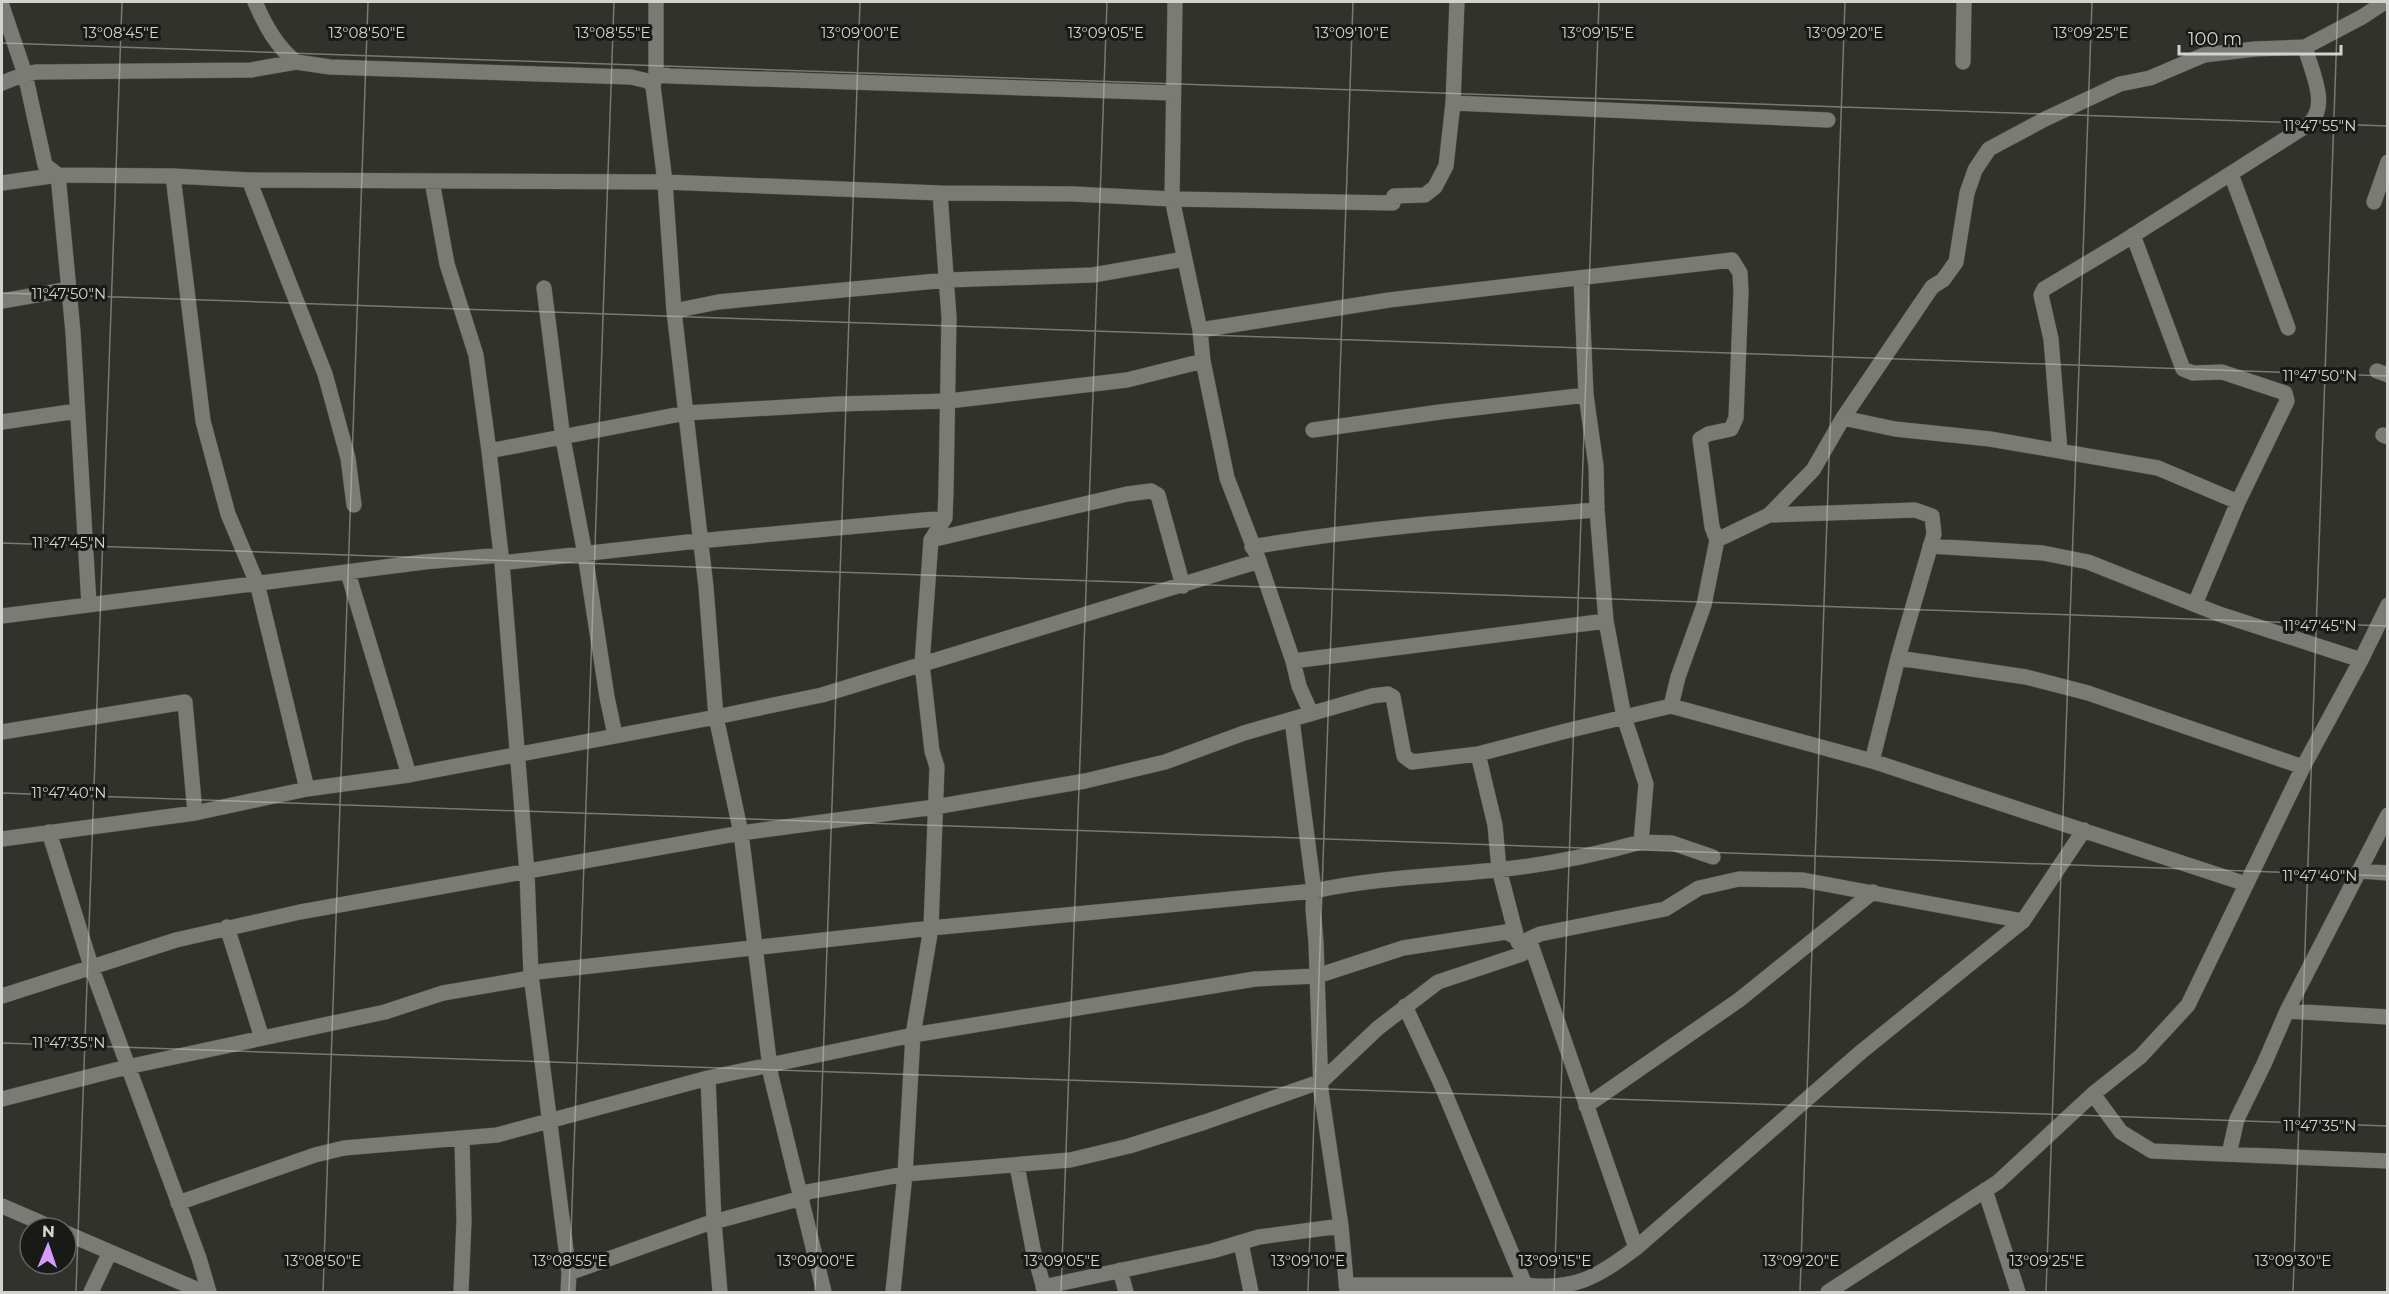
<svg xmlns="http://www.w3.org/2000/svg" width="2389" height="1294" viewBox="0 0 2389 1294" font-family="Montserrat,sans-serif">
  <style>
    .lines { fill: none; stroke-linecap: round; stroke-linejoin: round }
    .minor-casing { stroke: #4d4e48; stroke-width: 16 }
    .minor { stroke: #7a7b74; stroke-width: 15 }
    .ticks { fill: none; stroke: #d2d3cf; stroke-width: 1.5; stroke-opacity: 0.45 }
    .ticks-label { font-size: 15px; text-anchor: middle; fill: #d2d3cf; stroke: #191a17; stroke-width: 6; stroke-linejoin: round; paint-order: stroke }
  </style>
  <rect width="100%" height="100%" fill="#31322b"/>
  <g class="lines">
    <defs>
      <path id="minor" d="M 255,2 C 265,25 276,46 296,62
        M 656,2 L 656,74 L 653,86 L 665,182 L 674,311 L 706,587 L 716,717 L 741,833 L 771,1076 L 824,1292
        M 1175,2 L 1172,199 L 1200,330 L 1203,361 L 1227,478 L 1259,561 L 1293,661 L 1299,686 L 1311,713
        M 2,6 L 25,74 L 45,165 L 58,175 L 73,332 L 89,605
        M 1963,62 L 1964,2
        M 656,74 L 670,76 L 1173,93
        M 2,83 L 25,74 L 37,72 L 251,70 L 296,62 L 330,67 L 631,77 L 648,81 L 653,86
        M 1453,103 L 1828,120
        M 2231,174 L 2288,328
        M 173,176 L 203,421 L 228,514 L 257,583 L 307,789
        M 249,180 L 325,374 L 348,458 L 354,505
        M 432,181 L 447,264 L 476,355 L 489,451 L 502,563 L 527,873 L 531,975 L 569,1273 L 568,1292
        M 2,183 L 58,175 L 173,176 L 249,180 L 665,182 L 940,193 L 1073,194 L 1172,199 L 1393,203 L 1394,196 L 1425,195 L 1435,187 L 1446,166 L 1453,103 L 1457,2
        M 2374,202 L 2388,162
        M 2133,235 L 2183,369 L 2193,373 L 2222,372 L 2285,393 L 2287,401 L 2238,502 L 2195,604
        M 1581,278 L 1586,395 L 1596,466 L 1597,510 L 1606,621 L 1624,717 L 1646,784 L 1641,842 L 1672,843 L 1713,857
        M 544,288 L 563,439 L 585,554 L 607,697 L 615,735
        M 2,301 L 70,289
        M 674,311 L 718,302 L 947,280 L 1093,275 L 1184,259
        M 1200,330 L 1389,300 L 1732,260 L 1740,273 L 1741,291 L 1736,418 L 1731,429 L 1708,434 L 1700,439 L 1712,527 L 1717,540
        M 2377,371 L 2388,375
        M 1843,418 L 1895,429 L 1990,439 L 2158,468 L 2238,502
        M 2,422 L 77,411
        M 1313,430 L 1440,412 L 1586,395
        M 2383,435 L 2388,437
        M 489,451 L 686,413 L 837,404 L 949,401 L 1127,380 L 1203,361
        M 2060,451 L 2051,339 L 2041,295 L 2044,289 L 2121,243 L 2309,124 C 2330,105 2311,71 2305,47
        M 1769,515 L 1915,510 L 1932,516 L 1934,534 L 1898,658 L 1872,761
        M 931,540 L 1127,494 L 1151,491 L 1158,495 L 1183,586
        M 1930,546 L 2043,553 L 2088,562 L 2219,614 L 2361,660
        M 1252,547 C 1366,527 1481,519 1597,510
        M 502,563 L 688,542 L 945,518
        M 348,573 L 409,775
        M 2,616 L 424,562 L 501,555
        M 1898,658 L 2026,677 L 2088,693 L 2303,767
        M 1293,661 L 1606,621
        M 1671,706 L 1678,677 L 1704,605 L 1717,540 L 1769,515 L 1813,470 L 1843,418 L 1932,287 L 1943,280 L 1956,262 L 1967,193 L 1975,170 L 1989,149 L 2045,119 L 2120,84 L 2150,78 L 2204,55 L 2255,49 L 2305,47 L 2362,17 L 2385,2
        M 1292,720 L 1314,891 L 1313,909 L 1316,942 L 1321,1091 L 1341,1226 L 1347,1292
        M 2,732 L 185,702 L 195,813
        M 1478,754 L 1495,825 L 1499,869 L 1518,942
        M 49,832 L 92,969 L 199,1258 L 209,1292
        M 2,839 L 195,813 L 307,789 L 409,775 L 716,717 L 822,695 L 1259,561
        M 2360,871 L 2388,873
        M 227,927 L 262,1038
        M 1529,939 L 1636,1248
        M 2,996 L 176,940 L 300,912 L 741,833 L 935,807 L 1085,781 L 1165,762 L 1244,733 L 1372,696 L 1388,694 L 1393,697 L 1404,756 L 1412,762 L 1478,754 L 1566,731 L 1671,706 L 1872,761 L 2246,884
        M 1405,1006 L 1441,1084 L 1528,1292
        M 2287,1011 L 2388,1017
        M 708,1078 L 714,1222 L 720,1292
        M 2093,1094 L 2121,1132 L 2152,1151 L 2388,1161
        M 2,1099 L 127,1067 L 385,1012 L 443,993 L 525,979 L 537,972 L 931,928 L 1314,891 C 1374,878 1436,876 1497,870 C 1545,865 1595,855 1641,842
        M 1586,1106 L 1739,1000 L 1873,892
        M 2229,1154 L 2237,1119 L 2264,1064 L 2287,1011 L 2388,815
        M 1017,1166 L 1033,1249 L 1045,1292
        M 1985,1190 L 2018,1292
        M 178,1203 L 315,1155 L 344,1148 L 497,1135 L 708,1078 L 913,1035 L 1255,979 L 1317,976 L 1403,948 L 1506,932 L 1516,937
        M 2,1206 L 53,1228
        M 66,1233 L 203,1292
        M 1241,1243 L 1251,1292
        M 1120,1270 L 1126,1292
        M 569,1273 L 706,1224 L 802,1198 L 807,1192 L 905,1174 L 1070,1160 L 1129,1146 L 1205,1122 L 1322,1081 L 1378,1028 L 1438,982 L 1522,954 L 1529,939 L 1540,934 L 1665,909 L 1699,888 L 1739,879 L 1803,880 L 2023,921 L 2084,830
        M 1346,1285 L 1525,1285 C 1575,1291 1597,1277 1636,1248 L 1861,1052 L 2023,921
        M 1043,1287 L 1212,1251 L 1259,1237 L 1341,1226
        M 91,1292 L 110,1252
        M 461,1292 L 464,1221 L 462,1139
        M 893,1292 L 905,1174 L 913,1035 L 931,928 L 937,767 L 932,751 L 922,664 L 931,540 L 945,518 L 946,491 L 949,317 L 940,193
        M 1828,1292 L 1998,1182 L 2093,1094 L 2141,1056 L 2188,1005 L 2303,767 L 2361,660 L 2388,605"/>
    </defs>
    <use href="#minor" class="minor-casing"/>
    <use href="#minor" class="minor"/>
  </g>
  <path class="ticks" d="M 2,43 L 2388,126M 2,293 L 2388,376M 2,543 L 2388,626M 2,793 L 2388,876M 2,1043 L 2388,1126M 76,1292 L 122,2M 323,1292 L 368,2M 569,1292 L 614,2M 815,1292 L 860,2M 1061,1292 L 1107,2M 1308,1292 L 1353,2M 1554,1292 L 1599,2M 1800,1292 L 1845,2M 2046,1292 L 2092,2M 2293,1292 L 2338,2"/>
  <g class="ticks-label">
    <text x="121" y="38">13°08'45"E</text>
    <text x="367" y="38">13°08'50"E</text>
    <text x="613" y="38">13°08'55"E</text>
    <text x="860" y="38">13°09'00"E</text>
    <text x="1106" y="38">13°09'05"E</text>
    <text x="1352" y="38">13°09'10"E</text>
    <text x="1598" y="38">13°09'15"E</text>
    <text x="1845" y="38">13°09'20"E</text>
    <text x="2091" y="38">13°09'25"E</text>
    <text x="2320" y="131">11°47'55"N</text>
    <text x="69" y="299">11°47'50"N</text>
    <text x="2320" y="381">11°47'50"N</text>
    <text x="69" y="548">11°47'45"N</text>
    <text x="2320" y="631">11°47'45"N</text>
    <text x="69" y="798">11°47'40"N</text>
    <text x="2320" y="881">11°47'40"N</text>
    <text x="69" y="1048">11°47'35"N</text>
    <text x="2320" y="1131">11°47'35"N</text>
    <text x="323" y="1266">13°08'50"E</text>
    <text x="570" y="1266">13°08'55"E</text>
    <text x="816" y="1266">13°09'00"E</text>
    <text x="1062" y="1266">13°09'05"E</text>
    <text x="1308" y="1266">13°09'10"E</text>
    <text x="1555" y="1266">13°09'15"E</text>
    <text x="1801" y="1266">13°09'20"E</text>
    <text x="2047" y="1266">13°09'25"E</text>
    <text x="2293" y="1266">13°09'30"E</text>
  </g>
  <rect width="2389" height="1294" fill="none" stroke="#d2d3cf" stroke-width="6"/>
  <g transform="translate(48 1246) rotate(2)"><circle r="28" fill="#191a17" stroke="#636461" stroke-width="1.5"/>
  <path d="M0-4.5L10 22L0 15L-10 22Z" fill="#d59cfb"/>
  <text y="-9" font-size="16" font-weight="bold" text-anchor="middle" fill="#d2d3cf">N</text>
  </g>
  <path d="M2179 45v9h162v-9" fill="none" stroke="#d2d3cf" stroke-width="3"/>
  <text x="2188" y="45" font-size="18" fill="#d2d3cf" stroke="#191a17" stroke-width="4.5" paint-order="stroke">100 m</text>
</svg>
